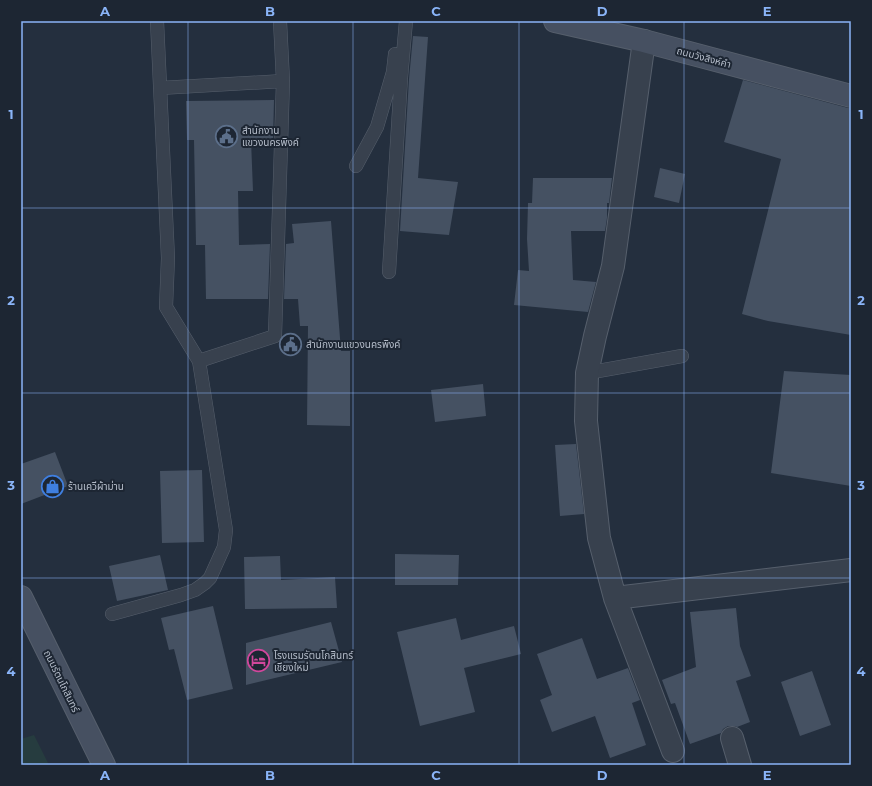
<svg xmlns="http://www.w3.org/2000/svg" width="872" height="786" viewBox="0 0 872 786" font-family="Montserrat,'Noto Sans Thai',sans-serif">
  <style>
    .green { fill: #263c3f }
    .building { fill: #455162 }
    .lines { fill: none; stroke-linecap: round; stroke-linejoin: round }
    .lane-casing { stroke: #565f6c; stroke-width: 14 }
    .street-casing { stroke: #565f6c; stroke-width: 24 }
    .secondary-casing { stroke: #565f6c; stroke-width: 24 }
    .lane { stroke: #38414e; stroke-width: 13 }
    .street { stroke: #38414e; stroke-width: 22 }
    .secondary { stroke: #465061; stroke-width: 22 }
    .grid { fill: none; stroke: #8ab4f8; stroke-width: 1; stroke-opacity: 0.55 }
    .labels { text-anchor: middle; stroke-width: 4; stroke-linejoin: round; paint-order: stroke }
    .street-label { font-size: 10px; fill: #b4bcc9; stroke: #1d2633 }
    .poi-label { font-size: 10px; fill: #b4bcc9; stroke: #1d2633; text-anchor: start }
    .neatline { fill: none; stroke: #8ab4f8; stroke-width: 1.5 }
    .grid-label { font-size: 13px; text-anchor: middle; font-weight: bold; fill: #8ab4f8 }
  </style>
  <rect width="100%" height="100%" fill="#242f3e"/>
  <path class="green" d="M 34,735 L 49,765 L 21,765 L 21,739 Z"/>
  <path class="building" d="M 413,36 L 428,37 L 418,178 L 458,182 L 449,235 L 400,231 L 409,79 Z
    M 743,80 L 848,108 L 851,108 L 851,335 L 768,321 L 742,314 L 781,159 L 724,142 Z
    M 274,100 L 273,140 L 251,140 L 253,191 L 238,191 L 239,245 L 270,244 L 268,299 L 206,299 L 205,245 L 196,245 L 194,140 L 187,140 L 186,101 Z
    M 660,168 L 685,174 L 679,203 L 654,197 Z
    M 533,178 L 612,178 L 609,203 L 607,203 L 607,218 L 605,231 L 571,231 L 573,280 L 596,282 L 588,312 L 514,305 L 518,270 L 529,271 L 527,239 L 528,203 L 532,203 Z
    M 331,221 L 341,351 L 350,351 L 350,426 L 307,425 L 308,326 L 300,326 L 298,299 L 284,299 L 286,244 L 294,243 L 292,224 Z
    M 784,371 L 851,375 L 851,486 L 771,473 Z
    M 483,384 L 486,416 L 435,422 L 431,390 Z
    M 576,444 L 584,514 L 560,516 L 555,445 Z
    M 55,452 L 68,486 L 21,504 L 21,464 Z
    M 202,470 L 204,542 L 162,543 L 160,471 Z
    M 395,554 L 459,555 L 458,585 L 395,585 Z
    M 160,555 L 168,590 L 117,601 L 109,566 Z
    M 280,556 L 281,580 L 335,577 L 337,608 L 245,609 L 244,557 Z
    M 213,606 L 233,689 L 187,700 L 174,649 L 169,650 L 161,618 Z
    M 736,608 L 740,646 L 751,676 L 736,681 L 750,722 L 737,727 L 735,726 L 728,726 L 723,729 L 721,733 L 690,744 L 675,703 L 671,704 L 662,680 L 696,667 L 690,612 Z
    M 456,618 L 461,640 L 514,626 L 521,654 L 464,668 L 475,712 L 420,726 L 397,632 Z
    M 331,622 L 342,662 L 246,685 L 246,643 Z
    M 582,638 L 597,679 L 628,668 L 640,700 L 632,703 L 646,745 L 610,758 L 595,716 L 552,732 L 540,700 L 552,695 L 537,654 Z
    M 812,671 L 831,725 L 800,736 L 781,682 Z"/>
  <g class="lines">
    <defs>
      <path id="lane" d="M 160,88 L 283,81
        M 356,166 L 377,127 L 393,72 L 395,54
        M 389,272 L 401,78 L 406,21
        M 199,361 L 275,336 L 283,81 L 280,21
        M 587,373 L 682,356
        M 112,614 L 181,595 L 195,590 L 205,583 L 210,578 L 224,547 L 226,530 L 199,361 L 166,307 L 168,258 L 157,21"/>
      <path id="street" d="M 644,41 L 613,266 L 595,336 L 587,373 L 586,421 L 599,538 L 615,598 L 673,751
        M 615,598 L 851,570
        M 732,738 L 740,765"/>
      <path id="secondary" d="M 555,21 L 644,41 L 851,96
        M 21,597 L 104,765"/>
    </defs>
    <use href="#lane" class="lane-casing"/>
    <use href="#street" class="street-casing"/>
    <use href="#secondary" class="secondary-casing"/>
    <use href="#lane" class="lane"/>
    <use href="#street" class="street"/>
    <use href="#secondary" class="secondary"/>
  </g>
  <path class="grid" d="M 188,21 L 188,765M 353,21 L 353,765M 519,21 L 519,765M 684,21 L 684,765M 21,208 L 851,208M 21,393 L 851,393M 21,578 L 851,578"/>
  <defs>
    <symbol id="civic-ring" viewBox="-11 -11 22 22"><circle r="9.5" fill="#1d2633" stroke="#5c6f8a" stroke-width="1.5"/><path d="M-.6-6.5H3V-4.5H.6V-3L4-1V1h2V6H-6V1h2V-1L-.6-3ZM-1.2 2.5V6h2.4V2.5Z" fill="#5c6f8a"/></symbol>
    <symbol id="shop-ring" viewBox="-11 -11 22 22"><circle r="9.5" fill="#1d2633" stroke="#3f7fe0" stroke-width="1.5"/><path d="M-5-2.5h2.3a2.7 3.5 0 0 1 5.4 0H5L5.5 6h-11ZM-1.5-2.5h3a1.5 2.3 0 0 0-3 0Z" fill="#3f7fe0"/></symbol>
    <symbol id="hotel-ring" viewBox="-11 -11 22 22"><circle r="9.5" fill="#1d2633" stroke="#d1479c" stroke-width="1.5"/><path d="M-6-4.5h1.5V1H6V5H4.5V3h-9V5H-6ZM-4 0a1.8 1.8 0 1 1 3.6 0ZM.5 0V-2.5h3Q6-2.5 6 0Z" fill="#d1479c"/></symbol>
  </defs>
  <g fill-rule="evenodd">
    <use href="#civic-ring" x="214" y="124" width="25" height="25"/>
    <use href="#civic-ring" x="278" y="332" width="25" height="25"/>
    <use href="#shop-ring" x="40" y="474" width="25" height="25"/>
    <use href="#hotel-ring" x="246" y="648" width="25" height="25"/>
  </g>
  <g class="labels">
    <g class="street-label">
      <text transform="translate(704 57) rotate(15)" y="4">ถนนวังสิงห์คำ</text>
      <text transform="translate(62 681) rotate(64)" y="4">ถนนรัตนโกสินทร์</text>
    </g>
    <g class="poi-label">
      <text x="242" y="134">สำนักงาน<tspan x="242" dy="12">แขวงนครพิงค์</tspan></text>
      <text x="306" y="348">สำนักงานแขวงนครพิงค์</text>
      <text x="68" y="490">ร้านเควีผ้าม่าน</text>
      <text x="274" y="659">โรงแรมรัตนโกสินทร์<tspan x="274" dy="12">เชียงใหม่</tspan></text>
    </g>
  </g>
  <rect width="872" height="786" fill="none" stroke="#1d2633" stroke-width="44"/>
  <rect x="22" y="22" width="828" height="742" class="neatline"/>
  <g class="grid-label">
    <text x="105" y="16">A</text>
    <text x="270" y="16">B</text>
    <text x="436" y="16">C</text>
    <text x="602" y="16">D</text>
    <text x="767" y="16">E</text>
    <text x="11" y="119">1</text>
    <text x="861" y="119">1</text>
    <text x="11" y="305">2</text>
    <text x="861" y="305">2</text>
    <text x="11" y="490">3</text>
    <text x="861" y="490">3</text>
    <text x="11" y="676">4</text>
    <text x="861" y="676">4</text>
    <text x="105" y="780">A</text>
    <text x="270" y="780">B</text>
    <text x="436" y="780">C</text>
    <text x="602" y="780">D</text>
    <text x="767" y="780">E</text>
  </g>
</svg>
